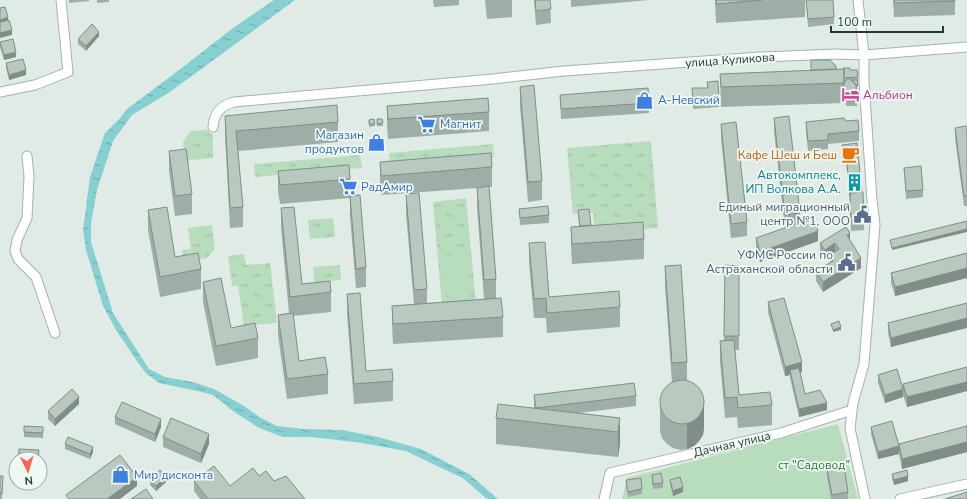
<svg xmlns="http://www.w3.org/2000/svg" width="967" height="499" viewBox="0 0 967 499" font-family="'Nunito Sans',sans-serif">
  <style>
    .grass { fill: url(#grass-tufts) }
    .garden { fill: #b8ddbd }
    .water { fill: url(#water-ripples) }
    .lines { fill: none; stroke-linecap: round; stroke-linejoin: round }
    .minor-casing { stroke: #a3b3ab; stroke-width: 11 }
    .minor { stroke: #fff; stroke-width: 9 }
    .wall { fill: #9eada5 }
    .shaded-wall { fill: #818d86 }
    .building { fill: #b8c9c0; stroke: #818d86 }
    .labels { text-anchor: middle; stroke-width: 3.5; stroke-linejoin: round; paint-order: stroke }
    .street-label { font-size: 12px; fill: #203c31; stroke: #f0f8f3 }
    .hotel-label { font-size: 12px; fill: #b23c85; stroke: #f0f8f3; text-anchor: start }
    .shop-label { font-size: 12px; fill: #366cbe; stroke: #f0f8f3; text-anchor: start }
    .food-label { font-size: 12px; fill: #c56008; stroke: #f0f8f3; text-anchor: end }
    .culture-label { font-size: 12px; fill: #0d838f; stroke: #f0f8f3; text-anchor: end }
    .service-label { font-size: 12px; fill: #4e5e75; stroke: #f0f8f3; text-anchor: end }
    .park-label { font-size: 12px; fill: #29743d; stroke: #f0f8f3 }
  </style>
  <defs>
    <pattern id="grass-tufts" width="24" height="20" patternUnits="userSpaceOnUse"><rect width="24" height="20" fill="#b8ddbd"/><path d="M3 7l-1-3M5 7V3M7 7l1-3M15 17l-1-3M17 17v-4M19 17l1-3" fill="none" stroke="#9ebfa3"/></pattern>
    <pattern id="water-ripples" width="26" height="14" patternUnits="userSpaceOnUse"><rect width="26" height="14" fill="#86d0d2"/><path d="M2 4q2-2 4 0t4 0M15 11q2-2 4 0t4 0" fill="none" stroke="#6daaab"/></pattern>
  </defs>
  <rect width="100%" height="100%" fill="#e0ebe5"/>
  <path class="grass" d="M 207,130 L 213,135 L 213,158 L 190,160 L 185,164 L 183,142 L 191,131 Z
    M 651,141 L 658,228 L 595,233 L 593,213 L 573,214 L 567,148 Z
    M 493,144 L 494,157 L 390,165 L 389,153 Z
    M 360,155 L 362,168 L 255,177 L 254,164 Z
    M 466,198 L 476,303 L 442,306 L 433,202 Z
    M 333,218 L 335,237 L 310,239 L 308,220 Z
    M 212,225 L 215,249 L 207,258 L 183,262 L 182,250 L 191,249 L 188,228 Z
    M 244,254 L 246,265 L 270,263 L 277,323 L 244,326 L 238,286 L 232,286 L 228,256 Z
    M 340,265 L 341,280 L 322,282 L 315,287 L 313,267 Z"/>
  <path class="garden" d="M 464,254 L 468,297 L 448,298 L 445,256 Z
    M 838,424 L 858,499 L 622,499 L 627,478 Z"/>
  <path class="water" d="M 274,0 L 295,0 L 170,92 L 132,115 L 113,141 L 97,190 L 91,223 L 91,242 L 113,313 L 149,369 L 165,377 L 193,382 L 214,389 L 244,406 L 261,418 L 277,426 L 305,429 L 342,430 L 378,437 L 421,449 L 469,474 L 498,499 L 487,499 L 463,478 L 437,466 L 406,451 L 362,443 L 313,437 L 283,437 L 259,428 L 233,411 L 213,395 L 202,392 L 159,383 L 146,373 L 139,364 L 116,330 L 103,306 L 86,250 L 83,230 L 90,177 L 105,133 L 120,118 L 127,109 L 183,67 L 233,28 Z"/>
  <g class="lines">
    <defs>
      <path id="minor" d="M 858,0 L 864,55 L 864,82 L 872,200 L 875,225 L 864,364 L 853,403 L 850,428 L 865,499
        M 0,92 L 35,85 L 68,72 L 61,0
        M 213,127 C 214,114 221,105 234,102 L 493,79 L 564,71 L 760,57 L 836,54 L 864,55 L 967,47
        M 27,156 L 29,176 L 27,218 L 17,240 L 15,251 L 18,259 L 36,277 L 55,333
        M 604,499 L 610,473 L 781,433 L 852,410
        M 900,499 L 967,484"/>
    </defs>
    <use href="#minor" class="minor-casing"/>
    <use href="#minor" class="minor"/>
  </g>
  <path class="wall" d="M 69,0 L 89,0 L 89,1 L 69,3 Z
    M 97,0 L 109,0 L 109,2 L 97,3 Z
    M 433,0 L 459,0 L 459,5 L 434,7 Z
    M 485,0 L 512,0 L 512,17 L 487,19 Z
    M 534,0 L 550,0 L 551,23 L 536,25 Z
    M 571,0 L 649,0 L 571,7 Z
    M 715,0 L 805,0 L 805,17 L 716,23 Z
    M 806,0 L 833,0 L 834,24 L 808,27 Z
    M 893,0 L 955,0 L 955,15 L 894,17 Z
    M 99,36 L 86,51 L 78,44 L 78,39 Z
    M 0,42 L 16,57 L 4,60 L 0,47 Z
    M 6,63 L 26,75 L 9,80 L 6,68 Z
    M 836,69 L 850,70 L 858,77 L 858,87 L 856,87 L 857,106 L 847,106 L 844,102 L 844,103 L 721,107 L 720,74 Z
    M 707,82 L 719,99 L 719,107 L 693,109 L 692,88 L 707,88 Z
    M 520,87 L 542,181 L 542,200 L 528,202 L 520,106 Z
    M 560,95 L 649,103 L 649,113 L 561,119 Z
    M 387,106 L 489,112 L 489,131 L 388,139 L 387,126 Z
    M 225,116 L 338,122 L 338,142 L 238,151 L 243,207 L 243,227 L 230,228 L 225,136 Z
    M 774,118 L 800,213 L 800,223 L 818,241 L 760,262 L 756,248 L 756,238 L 785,228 L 774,132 Z
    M 374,119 L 375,126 L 369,127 L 369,120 Z
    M 377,119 L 382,119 L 383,126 L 377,126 Z
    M 846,121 L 859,131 L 859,141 L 828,144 L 828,149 L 808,151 L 806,131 L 806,122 Z
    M 721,124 L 747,222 L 747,236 L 731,238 L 721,138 Z
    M 955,128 L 967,131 L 967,206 L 964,206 L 955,138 Z
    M 379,136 L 380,144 L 374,144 L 374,137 Z
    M 857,143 L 864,220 L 864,230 L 851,231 L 850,203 L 846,161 L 843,162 L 842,145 Z
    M 169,151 L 192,194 L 192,214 L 175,216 L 169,171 Z
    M 380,162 L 492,167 L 492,187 L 489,187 L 496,279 L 496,299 L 503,317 L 503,337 L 393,344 L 392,325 L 392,306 L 414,304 L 406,214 L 406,194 L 427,289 L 427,303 L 484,299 L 477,207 L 477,188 L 381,195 L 380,182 Z
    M 904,168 L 923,190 L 923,197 L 906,199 Z
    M 278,171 L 350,179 L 350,198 L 280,204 L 278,191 Z
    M 350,196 L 366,267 L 366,287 L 356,288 L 350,216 Z
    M 281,208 L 302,284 L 331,292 L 331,312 L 293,316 L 299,361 L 328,374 L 328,394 L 287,399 L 278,335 L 278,315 L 289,313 L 281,228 Z
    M 519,209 L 549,215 L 549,223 L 520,225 Z
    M 148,210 L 175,257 L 201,269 L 201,289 L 160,297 L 148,230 Z
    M 578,210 L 591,225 L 644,239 L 644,259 L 572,264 L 571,246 L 571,227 L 579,226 Z
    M 850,240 L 861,268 L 823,292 L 816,281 L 816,271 L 830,263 L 830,256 L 825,259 L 820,253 L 820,243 Z
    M 529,243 L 549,297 L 620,307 L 620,327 L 547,333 L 546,318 L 534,318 L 529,263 Z
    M 967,253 L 967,278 L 895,296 L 891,283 L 891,273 Z
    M 725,265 L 739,266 L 739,350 L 735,350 L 739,395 L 772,405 L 772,425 L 738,428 L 737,417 L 725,418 L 720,361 L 720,341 L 724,340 Z
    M 665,266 L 687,362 L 687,381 L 704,428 L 703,435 L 699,441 L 694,446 L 687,449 L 680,450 L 673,448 L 667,444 L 662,438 L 660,431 L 660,405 L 673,383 L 672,383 L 665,286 Z
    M 203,282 L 231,328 L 258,338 L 258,358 L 216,366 L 203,302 Z
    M 347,294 L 366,371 L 393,381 L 393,401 L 354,404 L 347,314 Z
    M 768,302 L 802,372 L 800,372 L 805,394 L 827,410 L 799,417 L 790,378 L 790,375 L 785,376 L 768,312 Z
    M 967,303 L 891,347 L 888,333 L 888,323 Z
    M 967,367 L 967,391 L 907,407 L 903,395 L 903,397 L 885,403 L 878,383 L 878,375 L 903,388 L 903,384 Z
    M 534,395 L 636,396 L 636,406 L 579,413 L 620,418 L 620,443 L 618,457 L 496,444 L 496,418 L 534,408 Z
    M 79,404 L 55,426 L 48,419 L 48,411 Z
    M 115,417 L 161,427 L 155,442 L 115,424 Z
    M 24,426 L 43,427 L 43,438 L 24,437 Z
    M 967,426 L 967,452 L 902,469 L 899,454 L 878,459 L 871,434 L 871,427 L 899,446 Z
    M 163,437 L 209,444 L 201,463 L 163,447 Z
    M 65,444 L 93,452 L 90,459 L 65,449 Z
    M 827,469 L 848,492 L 848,499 L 831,499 L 827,477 Z
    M 892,474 L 908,481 L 894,485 L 892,479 Z
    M 652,475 L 663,483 L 663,488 L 653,489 L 652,480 Z
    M 0,476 L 3,476 L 2,499 L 0,499 Z
    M 259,476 L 305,499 L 200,499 L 194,491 L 194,481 L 230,486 Z
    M 150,480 L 166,482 L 156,491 L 150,485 Z
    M 626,480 L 642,489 L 642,494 L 628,497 L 626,485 Z
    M 670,480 L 683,492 L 673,496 L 670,485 Z"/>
  <path class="shaded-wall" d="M 8,17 L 8,22 L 0,25 L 0,20 Z
    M 12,30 L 12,35 L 0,38 L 0,33 Z
    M 99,32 L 99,36 L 86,51 L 86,46 Z
    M 16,52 L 16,57 L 4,60 L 4,55 Z
    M 26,70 L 26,75 L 9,80 L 9,75 Z
    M 967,229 L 967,232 L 892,250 L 892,248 Z
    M 818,231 L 818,241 L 760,262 L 760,252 Z
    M 850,233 L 850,243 L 847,235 Z
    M 835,243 L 835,253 L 830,255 L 830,256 L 825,259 L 825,250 Z
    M 861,258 L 861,268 L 823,292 L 823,282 Z
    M 967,268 L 967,278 L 895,296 L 895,287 Z
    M 967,318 L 967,328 L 891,347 L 891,338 Z
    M 841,327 L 841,330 L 833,332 L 833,330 Z
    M 802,362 L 802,372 L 791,375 L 790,370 L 790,375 L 785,376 L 785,367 Z
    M 967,382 L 967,391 L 907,407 L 907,397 Z
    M 903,389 L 903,397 L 885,403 L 885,395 Z
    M 79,397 L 79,404 L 55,426 L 55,419 Z
    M 704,402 L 704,428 L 703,435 L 699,441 L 694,446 L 687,449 L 687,423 Z
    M 827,403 L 827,410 L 799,417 L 799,409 Z
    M 620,418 L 620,443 L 618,457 L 618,432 Z
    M 161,419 L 161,427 L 155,442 L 155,434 Z
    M 209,434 L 209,444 L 201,463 L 201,454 Z
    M 967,442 L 967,452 L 902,469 L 902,459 Z
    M 899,446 L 899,454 L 878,459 L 878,452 Z
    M 93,447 L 93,452 L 90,459 L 90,454 Z
    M 908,476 L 908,481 L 894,485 L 894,480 Z
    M 137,477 L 137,486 L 120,499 L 107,499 Z
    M 166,477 L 166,482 L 156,491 L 156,486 Z
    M 683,487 L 683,492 L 673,496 L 673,491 Z"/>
  <path class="building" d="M 535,0 L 550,0 L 551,9 L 536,11 Z
    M 716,0 L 762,0 L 716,4 Z
    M 806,0 L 833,0 L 834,17 L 808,19 Z
    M 894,0 L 955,0 L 955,1 L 894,3 Z
    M 5,7 L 8,17 L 0,20 L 0,8 Z
    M 9,20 L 12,30 L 0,33 L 0,22 Z
    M 92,24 L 99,32 L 86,46 L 78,39 Z
    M 13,39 L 16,52 L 4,55 L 0,42 Z
    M 23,59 L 26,70 L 9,75 L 6,63 Z
    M 811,60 L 830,60 L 836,66 L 836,69 L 811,70 Z
    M 843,68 L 850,68 L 850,70 L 857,70 L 858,77 L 844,78 L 844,69 Z
    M 844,69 L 844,83 L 721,87 L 720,74 Z
    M 848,78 L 856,84 L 857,101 L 847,101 L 844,97 L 844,83 Z
    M 853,80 L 857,80 L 858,85 L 856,85 L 853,82 Z
    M 718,81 L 719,99 L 693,101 L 692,88 L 708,88 L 707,82 Z
    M 534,85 L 542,181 L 528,182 L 520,87 Z
    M 648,88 L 649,103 L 561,109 L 560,95 Z
    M 488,98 L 489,112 L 388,119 L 387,106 Z
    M 337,105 L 338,122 L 236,131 L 243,207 L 230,208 L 225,116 Z
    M 789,116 L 800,213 L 785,215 L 774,118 Z
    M 844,118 L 846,121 L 858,120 L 859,131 L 828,134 L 828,140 L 808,141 L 806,122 Z
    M 374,119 L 375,124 L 369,124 L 369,120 Z
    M 377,119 L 382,119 L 383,123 L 377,124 Z
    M 736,122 L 747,222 L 731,224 L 721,124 Z
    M 966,126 L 967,131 L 967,196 L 964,196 L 955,128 Z
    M 379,136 L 380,141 L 374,142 L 374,137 Z
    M 857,143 L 858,153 L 846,154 L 846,156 L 843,157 L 842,145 Z
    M 186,149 L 192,194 L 175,196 L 169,151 Z
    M 491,153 L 492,167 L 381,176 L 380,162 Z
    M 858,153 L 862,192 L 850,193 L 850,196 L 846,154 Z
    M 349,165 L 350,179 L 280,185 L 278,171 Z
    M 921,166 L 923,190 L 906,191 L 904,168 Z
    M 489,186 L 496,279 L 484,280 L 477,188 Z
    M 863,192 L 864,220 L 851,221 L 850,193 Z
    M 419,193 L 427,289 L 414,290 L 406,194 Z
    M 360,195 L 366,267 L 356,269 L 350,196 Z
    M 548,206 L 549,215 L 520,218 L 519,209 Z
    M 167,207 L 175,257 L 198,253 L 201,269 L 160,277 L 148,210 Z
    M 294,207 L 302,284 L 330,281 L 331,292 L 290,297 L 281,208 Z
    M 589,209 L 591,225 L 580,226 L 578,210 Z
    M 813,218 L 818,231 L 760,252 L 756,238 Z
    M 967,221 L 967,229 L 892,248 L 890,240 Z
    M 643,222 L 644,239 L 572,244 L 571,227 Z
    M 846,227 L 850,233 L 847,235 L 861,258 L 823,282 L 816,271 L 833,261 L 830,255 L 839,249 L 835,243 L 825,250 L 820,243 Z
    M 545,242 L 549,297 L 619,291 L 620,307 L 547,313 L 546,298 L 534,299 L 529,243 Z
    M 967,253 L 967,268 L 895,287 L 891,273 Z
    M 681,265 L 687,362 L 672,363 L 665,266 Z
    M 725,265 L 739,266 L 739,336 L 724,336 Z
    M 221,278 L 231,328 L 255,323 L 258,338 L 216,346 L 203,282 Z
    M 360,293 L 366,371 L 392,369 L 393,381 L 354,384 L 347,294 Z
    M 501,298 L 503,317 L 393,324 L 392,306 Z
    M 784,298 L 802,362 L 785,367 L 768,302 Z
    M 967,303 L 967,318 L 891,338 L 888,323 Z
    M 293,313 L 299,361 L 325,357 L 328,374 L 287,379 L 278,315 Z
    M 839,321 L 841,327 L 833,330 L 831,324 Z
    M 734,340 L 739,395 L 770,392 L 772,405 L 738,408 L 737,397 L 725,398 L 720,341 Z
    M 967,367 L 967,382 L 907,397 L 903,384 Z
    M 799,368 L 805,394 L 820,390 L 827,403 L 799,409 L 790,370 Z
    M 897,369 L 903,389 L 885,395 L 878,375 Z
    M660 402a22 22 0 1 1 44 0a22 22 0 1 1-44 0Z
    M 634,383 L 636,396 L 536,408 L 534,395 Z
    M 72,389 L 79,397 L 55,419 L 48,411 Z
    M 122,402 L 161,419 L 155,434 L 115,417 Z
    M 498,404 L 620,418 L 618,432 L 496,418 Z
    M 171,418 L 209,434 L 201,454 L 163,437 Z
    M 892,421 L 899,446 L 878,452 L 871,427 Z
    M 24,426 L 43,427 L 43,433 L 24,432 Z
    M 967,426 L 967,442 L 902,459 L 899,444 Z
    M 68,437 L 93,447 L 90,454 L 65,444 Z
    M 19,449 L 39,450 L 38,459 L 18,459 Z
    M 120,455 L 137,477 L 107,499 L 69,499 L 66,495 Z
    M 214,466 L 230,486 L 253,468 L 259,476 L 266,471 L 274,481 L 286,476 L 305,499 L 208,499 L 194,481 Z
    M 844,466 L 848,492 L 832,495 L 827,469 Z
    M 160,470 L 166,477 L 156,486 L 150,480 Z
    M 907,470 L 908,476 L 894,480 L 892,474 Z
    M 661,473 L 663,483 L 653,484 L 652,475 Z
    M 0,476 L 3,476 L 2,494 L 0,494 Z
    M 680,477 L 683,487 L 673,491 L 670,480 Z
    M 641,478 L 642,489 L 628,492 L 626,480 Z
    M 146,489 L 153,499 L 131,499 Z
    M 967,492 L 967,499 L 945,499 Z"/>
  <defs>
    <symbol id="hotel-bare" viewBox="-9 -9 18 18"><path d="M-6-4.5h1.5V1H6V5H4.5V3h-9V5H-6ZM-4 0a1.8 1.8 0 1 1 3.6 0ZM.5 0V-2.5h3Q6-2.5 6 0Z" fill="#d1479c" stroke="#f0f8f3" stroke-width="2.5" paint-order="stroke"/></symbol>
    <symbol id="shop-bare" viewBox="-9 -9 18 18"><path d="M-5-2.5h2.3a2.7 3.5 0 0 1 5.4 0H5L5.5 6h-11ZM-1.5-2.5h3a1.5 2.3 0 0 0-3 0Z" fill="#3f7fe0" stroke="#f0f8f3" stroke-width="2.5" paint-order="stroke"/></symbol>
    <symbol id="supermarket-bare" viewBox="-9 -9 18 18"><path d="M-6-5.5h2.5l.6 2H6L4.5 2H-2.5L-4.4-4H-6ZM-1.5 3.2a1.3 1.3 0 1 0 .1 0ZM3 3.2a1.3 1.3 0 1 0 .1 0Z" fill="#3f7fe0" stroke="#f0f8f3" stroke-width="2.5" paint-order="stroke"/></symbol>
    <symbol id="cafe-bare" viewBox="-9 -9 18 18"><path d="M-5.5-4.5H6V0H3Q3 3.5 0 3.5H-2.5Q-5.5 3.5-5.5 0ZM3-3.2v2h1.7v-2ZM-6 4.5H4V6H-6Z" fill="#e8710a" stroke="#f0f8f3" stroke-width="2.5" paint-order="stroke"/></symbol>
    <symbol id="building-bare" viewBox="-9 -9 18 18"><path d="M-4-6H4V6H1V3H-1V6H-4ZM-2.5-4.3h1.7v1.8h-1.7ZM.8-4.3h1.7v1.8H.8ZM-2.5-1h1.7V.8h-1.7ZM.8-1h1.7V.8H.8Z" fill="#0f9aa8" stroke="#f0f8f3" stroke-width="2.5" paint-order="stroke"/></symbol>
    <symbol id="civic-bare" viewBox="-9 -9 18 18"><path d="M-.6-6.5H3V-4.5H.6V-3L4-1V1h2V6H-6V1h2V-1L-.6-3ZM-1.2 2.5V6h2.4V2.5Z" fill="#5c6f8a" stroke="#f0f8f3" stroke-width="2.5" paint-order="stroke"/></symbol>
  </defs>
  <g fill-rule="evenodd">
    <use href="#hotel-bare" x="838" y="82" width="25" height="25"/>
    <use href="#shop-bare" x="632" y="88" width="25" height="25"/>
    <use href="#supermarket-bare" x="414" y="112" width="25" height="25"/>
    <use href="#shop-bare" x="364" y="130" width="25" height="25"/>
    <use href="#cafe-bare" x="838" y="142" width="25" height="25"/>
    <use href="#building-bare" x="842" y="170" width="25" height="25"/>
    <use href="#supermarket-bare" x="336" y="174" width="25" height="25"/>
    <use href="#civic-bare" x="850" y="202" width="25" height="25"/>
    <use href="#civic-bare" x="834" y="250" width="25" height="25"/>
    <use href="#shop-bare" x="108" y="462" width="25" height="25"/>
  </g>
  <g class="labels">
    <g class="street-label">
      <text transform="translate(730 60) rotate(-4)" y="4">улица Куликова</text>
      <text transform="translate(732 444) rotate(-13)" y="4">Дачная улица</text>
    </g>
    <g class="hotel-label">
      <text x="863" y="99">Альбион</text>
    </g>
    <g class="shop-label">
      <text x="658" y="104">А-Невский</text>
      <text x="440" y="128">Магнит</text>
      <text x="364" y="139" text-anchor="end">Магазин<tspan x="364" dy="14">продуктов</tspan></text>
      <text x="361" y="191">РадАмир</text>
      <text x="134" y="479">Мир дисконта</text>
    </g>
    <g class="food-label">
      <text x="837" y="159">Кафе Шеш и Беш</text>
    </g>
    <g class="culture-label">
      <text x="841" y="179">Автокомплекс,<tspan x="841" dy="14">ИП Волкова А.А.</tspan></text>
    </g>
    <g class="service-label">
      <text x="850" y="211">Единый миграционный<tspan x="850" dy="14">центр №1, ООО</tspan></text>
      <text x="833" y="259">УФМС России по<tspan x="833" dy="14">Астраханской области</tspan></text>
    </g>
    <g class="park-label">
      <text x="814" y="469">ст "Садовод"</text>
    </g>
  </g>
  <g transform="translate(28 471) rotate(175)"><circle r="19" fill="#f0f8f3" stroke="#9dada5"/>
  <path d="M0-3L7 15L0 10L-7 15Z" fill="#f66853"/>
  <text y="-6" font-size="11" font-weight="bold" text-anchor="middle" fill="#203c31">N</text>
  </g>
  <path d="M831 26v6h112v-6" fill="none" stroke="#203c31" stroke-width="2"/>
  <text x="837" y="26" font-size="12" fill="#203c31" stroke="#f0f8f3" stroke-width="3" paint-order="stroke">100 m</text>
</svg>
